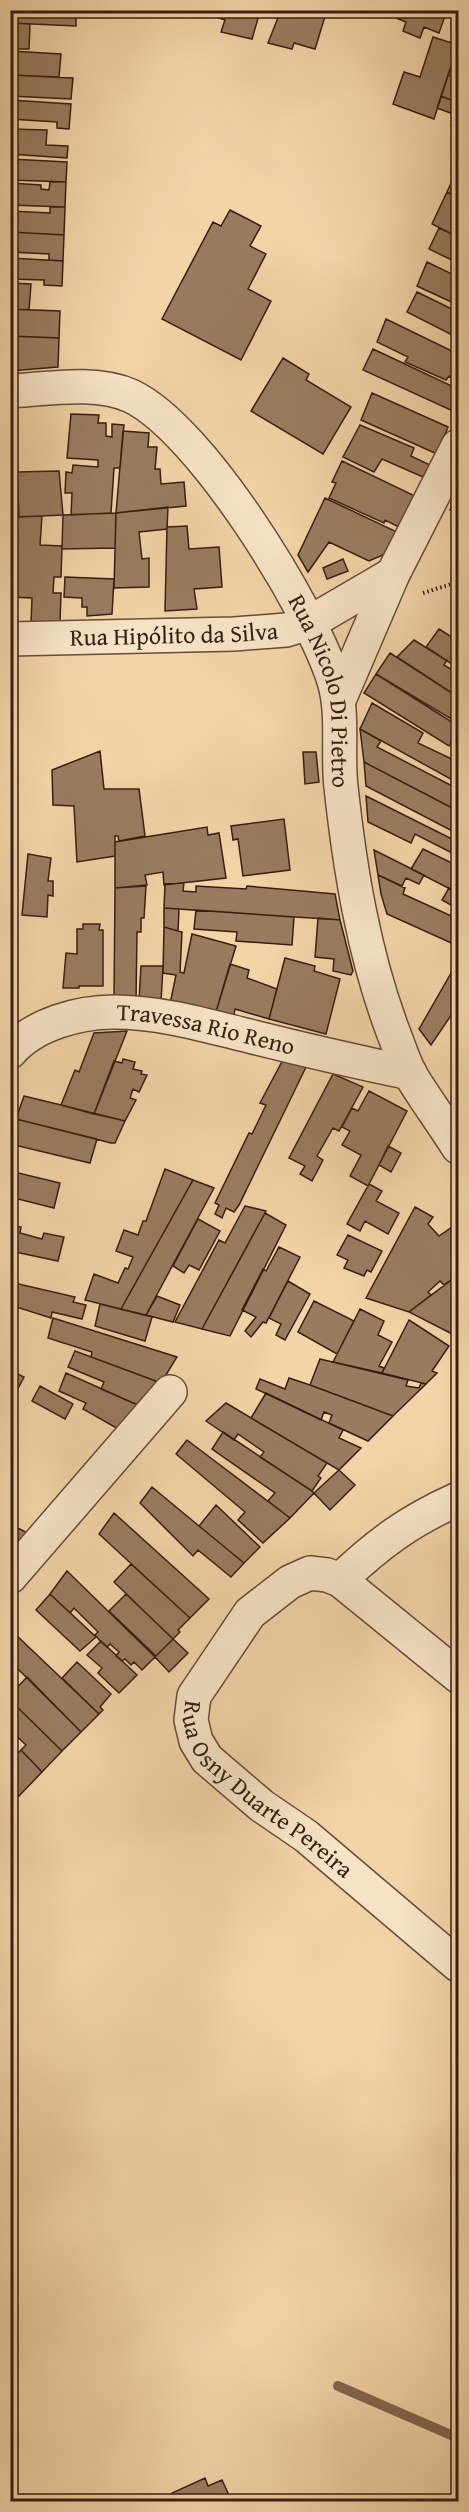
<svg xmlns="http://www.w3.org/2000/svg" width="469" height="2512" viewBox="0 0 469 2512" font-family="'Gentium Book Plus',serif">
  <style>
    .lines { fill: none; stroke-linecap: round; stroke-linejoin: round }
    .stream { stroke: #81664e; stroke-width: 10 }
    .building { fill: #997c60; stroke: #371d14; stroke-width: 1.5 }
    .minor-casing { stroke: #664b39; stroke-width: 36 }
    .path { stroke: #371d14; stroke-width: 4; stroke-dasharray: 1.5 3; stroke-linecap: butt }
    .minor { stroke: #f7e3c6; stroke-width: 33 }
    .labels { text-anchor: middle; stroke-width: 4.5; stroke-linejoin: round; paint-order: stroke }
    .street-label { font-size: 24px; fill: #371d14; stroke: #f7e3c6 }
  </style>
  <rect width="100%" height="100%" fill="#f3d4a7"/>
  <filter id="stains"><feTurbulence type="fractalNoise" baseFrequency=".00333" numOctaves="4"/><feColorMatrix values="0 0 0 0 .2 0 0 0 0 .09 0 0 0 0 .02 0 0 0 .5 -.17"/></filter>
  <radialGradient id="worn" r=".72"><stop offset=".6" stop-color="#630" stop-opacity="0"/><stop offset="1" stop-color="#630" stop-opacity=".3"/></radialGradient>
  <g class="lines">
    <path class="stream" d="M 338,2386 L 458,2438"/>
  </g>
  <path class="building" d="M 10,10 L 76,10 L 76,26 L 10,23 Z
    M 196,10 L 254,10 L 254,14 L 259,15 L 252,39 L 221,32 L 225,20 Z
    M 281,10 L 327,10 L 315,49 L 294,43 L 292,49 L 268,43 Z
    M 398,10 L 443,10 L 446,13 L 439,33 L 424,27 L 420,38 L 403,31 L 406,22 L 396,18 Z
    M 10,23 L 30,24 L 29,49 L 10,49 Z
    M 433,37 L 458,45 L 434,119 L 393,104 L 404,72 L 420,77 Z
    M 457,49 L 458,49 L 458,78 L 448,75 Z
    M 10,51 L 61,54 L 59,77 L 10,75 Z
    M 10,75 L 73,78 L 71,99 L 10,96 Z
    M 448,75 L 458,78 L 458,103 L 441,96 Z
    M 441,96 L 454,101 L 452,106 L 458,109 L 458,129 L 451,126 L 456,115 L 437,108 Z
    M 10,100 L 71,104 L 69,129 L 57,128 L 57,122 L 10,119 Z
    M 10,129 L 47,130 L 46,145 L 68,146 L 67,158 L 10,154 Z
    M 10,159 L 67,162 L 66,182 L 10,180 Z
    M 458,168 L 458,198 L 447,192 Z
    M 50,182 L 66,182 L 65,207 L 10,205 L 10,183 L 41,185 L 41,189 L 49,190 Z
    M 447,192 L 458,198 L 458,237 L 432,224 Z
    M 50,207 L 65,207 L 64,235 L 10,232 L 10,211 L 50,213 Z
    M 230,210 L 261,226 L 250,246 L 266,254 L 248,289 L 271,301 L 241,360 L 162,319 L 213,222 L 221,226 Z
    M 439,228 L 458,237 L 458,263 L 429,249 Z
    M 10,232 L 64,235 L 63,261 L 49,260 L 49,254 L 10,252 Z
    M 10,258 L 63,261 L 62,286 L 44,285 L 44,280 L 10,279 Z
    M 427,262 L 458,277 L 458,305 L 417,286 Z
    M 10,283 L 31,284 L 29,310 L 10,309 Z
    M 417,292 L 458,312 L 458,338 L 407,312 Z
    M 10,309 L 60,311 L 59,338 L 10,336 Z
    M 386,319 L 458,354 L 458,381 L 449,376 L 446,380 L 405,362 L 408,357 L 377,342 Z
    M 10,336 L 59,338 L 58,367 L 10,371 Z
    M 373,349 L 458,389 L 458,404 L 455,412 L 363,370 Z
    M 283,358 L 309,374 L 306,380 L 351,407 L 323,454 L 251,411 Z
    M 372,393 L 448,427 L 437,454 L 361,420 Z
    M 71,414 L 99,415 L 98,423 L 106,423 L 106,436 L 112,437 L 112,424 L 124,425 L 120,468 L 114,468 L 111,513 L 71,515 L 72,493 L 65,493 L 66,472 L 72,473 L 73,465 L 98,467 L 98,460 L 67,458 Z
    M 10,421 L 17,421 L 14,478 L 10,478 Z
    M 360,425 L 414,448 L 411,456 L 430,465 L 423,477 L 382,459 L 374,472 L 343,457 Z
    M 123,431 L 149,433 L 148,447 L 157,447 L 155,469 L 160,469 L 161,484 L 184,482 L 186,506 L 116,513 Z
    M 342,461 L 415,496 L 401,528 L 385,520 L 384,523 L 329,498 L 336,483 L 332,482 Z
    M 59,471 L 63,515 L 19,517 L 17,472 Z
    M 458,493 L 458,515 L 455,515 L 455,511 L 450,510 Z
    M 325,498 L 399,533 L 390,552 L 369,561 L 329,542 L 308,572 L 298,555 Z
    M 168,507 L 167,529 L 139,532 L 142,559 L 149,558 L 149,587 L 114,588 L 116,513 Z
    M 116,513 L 115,548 L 62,549 L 63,515 Z
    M 42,516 L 40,545 L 62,546 L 61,577 L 54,577 L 53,593 L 61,593 L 60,622 L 31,623 L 32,598 L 10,597 L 12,517 Z
    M 187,526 L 189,549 L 219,547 L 222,587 L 194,589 L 197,609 L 165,611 L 167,527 Z
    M 343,559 L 348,571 L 327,579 L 323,568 Z
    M 65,577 L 114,579 L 112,614 L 87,616 L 87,607 L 82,607 L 82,598 L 64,597 Z
    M 439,629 L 458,641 L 458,668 L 426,647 Z
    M 414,640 L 444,659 L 447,660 L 444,665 L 458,674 L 458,697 L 397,657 Z
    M 390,653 L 458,697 L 458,723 L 376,674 Z
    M 376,674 L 458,726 L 458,730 L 449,746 L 364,693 Z
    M 372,703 L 423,733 L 418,743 L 458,762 L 458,783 L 360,729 Z
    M 360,729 L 381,741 L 377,747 L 458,789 L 458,811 L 364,762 Z
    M 100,751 L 104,789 L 139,789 L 145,836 L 119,841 L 118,836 L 115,836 L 115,856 L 77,862 L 74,806 L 53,805 L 52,770 Z
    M 303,752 L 316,752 L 319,782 L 305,784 Z
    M 364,762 L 458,811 L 458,834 L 366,786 Z
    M 366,796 L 458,842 L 458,856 L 415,834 L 411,843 L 368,822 Z
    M 284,819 L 290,870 L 243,876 L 238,839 L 233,840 L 231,826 Z
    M 207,827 L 208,835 L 219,833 L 226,878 L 164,885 L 163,872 L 145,875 L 147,885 L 115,888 L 115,842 Z
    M 423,849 L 458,866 L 458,893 L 411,869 Z
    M 374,850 L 424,875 L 419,884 L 406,878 L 402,886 L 378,875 Z
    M 28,854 L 51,858 L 48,881 L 53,881 L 53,896 L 48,895 L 47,917 L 22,915 Z
    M 378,875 L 405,888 L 403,894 L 458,919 L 458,946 L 387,914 L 381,894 Z
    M 184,883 L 183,891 L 196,892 L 196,886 L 246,889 L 247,886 L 335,894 L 340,920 L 164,908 L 165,884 Z
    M 146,886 L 144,918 L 141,918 L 141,932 L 137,932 L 136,1001 L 114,998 L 115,888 Z
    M 449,888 L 458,893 L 458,909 L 442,900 Z
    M 164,908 L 179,909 L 178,931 L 164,927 Z
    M 196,910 L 294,917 L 292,945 L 236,941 L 237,932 L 194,929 Z
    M 318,918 L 340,920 L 353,971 L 351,975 L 333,971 L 334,959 L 315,957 Z
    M 83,924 L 100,924 L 99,930 L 103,930 L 103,986 L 79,986 L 79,988 L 63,988 L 66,953 L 77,954 L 77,929 L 83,929 Z
    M 164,927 L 182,932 L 180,972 L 184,973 L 192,934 L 236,946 L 216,1012 L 170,1004 L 176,975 L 163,973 Z
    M 285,958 L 315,966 L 314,971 L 340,979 L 326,1034 L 269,1019 Z
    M 458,961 L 458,1005 L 431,1045 L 419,1029 Z
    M 230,964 L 249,970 L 247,978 L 277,989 L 269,1019 L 235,1009 L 234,1015 L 216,1012 Z
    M 141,966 L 163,966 L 161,1003 L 139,1001 Z
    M 127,1031 L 94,1114 L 61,1105 L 75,1070 L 79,1072 L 94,1033 Z
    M 285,1056 L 308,1063 L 239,1205 L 234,1212 L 226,1208 L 222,1218 L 215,1214 L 219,1205 L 215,1203 L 249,1133 L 252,1134 L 266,1105 L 260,1103 Z
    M 123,1059 L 135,1062 L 133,1069 L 142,1071 L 141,1074 L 147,1075 L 139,1092 L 133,1089 L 130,1098 L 136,1100 L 125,1121 L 94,1114 L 114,1061 L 122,1063 Z
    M 333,1074 L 363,1087 L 339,1131 L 333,1128 L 317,1156 L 323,1160 L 312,1181 L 300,1174 L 305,1166 L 289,1158 Z
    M 369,1091 L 407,1111 L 368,1186 L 350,1176 L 361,1155 L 342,1145 L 350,1131 L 342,1127 L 352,1108 L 358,1111 Z
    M 24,1096 L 61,1105 L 125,1121 L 115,1143 L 111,1143 L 16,1119 Z
    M 16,1119 L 97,1139 L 90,1163 L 10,1144 Z
    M 388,1146 L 401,1153 L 391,1172 L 379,1165 Z
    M 165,1169 L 193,1180 L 121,1309 L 85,1300 L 94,1274 L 118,1283 L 125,1268 L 128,1269 L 133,1257 L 116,1251 L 124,1230 L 138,1235 L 143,1221 L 146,1221 Z
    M 10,1171 L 60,1183 L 54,1208 L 10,1197 Z
    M 193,1180 L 214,1188 L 146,1315 L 121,1309 Z
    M 369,1184 L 382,1191 L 376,1201 L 399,1213 L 388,1234 L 365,1221 L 360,1231 L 347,1224 Z
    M 245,1206 L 266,1211 L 202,1329 L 175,1322 L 219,1240 L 225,1243 Z
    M 415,1207 L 433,1217 L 428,1224 L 439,1236 L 458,1223 L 458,1275 L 444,1285 L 440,1281 L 428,1292 L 431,1295 L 409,1312 L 366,1298 Z
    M 265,1213 L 286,1225 L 230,1336 L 202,1329 Z
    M 198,1219 L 220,1231 L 199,1270 L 189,1265 L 184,1273 L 173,1266 Z
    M 10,1225 L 21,1227 L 20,1233 L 42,1239 L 44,1233 L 64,1237 L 58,1261 L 10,1251 Z
    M 348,1235 L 382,1251 L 371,1272 L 367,1270 L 364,1276 L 344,1268 L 348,1260 L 337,1255 Z
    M 279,1247 L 300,1257 L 266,1323 L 263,1322 L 251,1337 L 245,1331 L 256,1317 L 242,1310 L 263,1269 L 266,1271 Z
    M 458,1275 L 458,1337 L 409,1312 Z
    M 288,1281 L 310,1294 L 285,1340 L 276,1335 L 281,1324 L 269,1318 Z
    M 10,1282 L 75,1297 L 73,1302 L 86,1305 L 82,1319 L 52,1312 L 51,1318 L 10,1305 Z
    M 157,1296 L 180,1305 L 173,1322 L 146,1315 Z
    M 314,1301 L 354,1321 L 337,1354 L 298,1332 Z
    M 100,1304 L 152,1317 L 145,1341 L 95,1326 Z
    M 360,1309 L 384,1321 L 378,1335 L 392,1342 L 379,1366 L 384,1368 L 382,1373 L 333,1362 Z
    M 53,1318 L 177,1357 L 161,1383 L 91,1357 L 92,1352 L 48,1338 Z
    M 409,1320 L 449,1346 L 432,1371 L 437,1373 L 426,1384 L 382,1373 Z
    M 75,1351 L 161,1383 L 147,1409 L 101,1389 L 104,1382 L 68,1367 Z
    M 320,1359 L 408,1380 L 406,1386 L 419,1388 L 421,1383 L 426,1384 L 393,1416 L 310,1385 Z
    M 10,1370 L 24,1377 L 13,1398 L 10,1396 Z
    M 66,1373 L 147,1409 L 127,1434 L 83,1409 L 86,1403 L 59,1391 Z
    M 289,1378 L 310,1385 L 393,1416 L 368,1441 L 329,1423 L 332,1415 L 324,1412 L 321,1420 L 256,1389 L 260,1379 L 285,1389 Z
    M 40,1386 L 73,1404 L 65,1419 L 32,1401 Z
    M 266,1393 L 343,1430 L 339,1438 L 361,1448 L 339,1470 L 251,1418 Z
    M 226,1403 L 327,1463 L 318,1476 L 321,1478 L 312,1491 L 260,1457 L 264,1452 L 238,1434 L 234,1440 L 206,1421 Z
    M 223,1432 L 312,1491 L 314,1493 L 290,1518 L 268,1501 L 275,1493 L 212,1449 Z
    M 187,1440 L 290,1518 L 263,1543 L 238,1520 L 245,1512 L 176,1454 Z
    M 339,1470 L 355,1485 L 330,1510 L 314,1493 Z
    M 152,1487 L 199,1526 L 244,1563 L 231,1577 L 198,1550 L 193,1556 L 140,1503 Z
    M 10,1496 L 17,1500 L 10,1513 Z
    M 216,1505 L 260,1547 L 244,1563 L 199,1526 Z
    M 114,1513 L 209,1599 L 190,1618 L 99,1534 Z
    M 10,1524 L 41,1540 L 25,1557 L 10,1549 Z
    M 131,1564 L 190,1618 L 178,1630 L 180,1632 L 173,1639 L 114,1582 Z
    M 67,1571 L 155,1657 L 142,1670 L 134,1662 L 131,1665 L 125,1659 L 122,1661 L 116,1656 L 119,1652 L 110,1644 L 107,1647 L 101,1642 L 95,1635 L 98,1632 L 74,1608 L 70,1613 L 50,1594 Z
    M 50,1594 L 96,1637 L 80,1651 L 36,1610 Z
    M 126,1594 L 173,1639 L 156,1656 L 109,1611 Z
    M 15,1634 L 99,1714 L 81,1732 L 10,1661 L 10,1638 Z
    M 173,1639 L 188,1653 L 169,1672 L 155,1657 Z
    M 101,1641 L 137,1675 L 119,1693 L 98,1673 L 102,1668 L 87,1655 Z
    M 77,1662 L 111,1694 L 100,1707 L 103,1710 L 99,1714 L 62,1678 Z
    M 27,1677 L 81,1732 L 62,1751 L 10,1700 L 10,1695 Z
    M 10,1700 L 62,1751 L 42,1772 L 21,1750 L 26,1745 L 10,1730 Z
    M 21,1750 L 42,1772 L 19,1796 L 10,1787 L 10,1761 Z
    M 10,1787 L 19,1796 L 10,1804 Z
    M 205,2478 L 208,2486 L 222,2480 L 232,2502 L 176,2502 L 172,2493 Z
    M 394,2495 L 397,2502 L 381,2502 Z"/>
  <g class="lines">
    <defs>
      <g id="minor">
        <path id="s1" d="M 10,391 C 48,389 96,380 131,396 C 201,429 311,608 334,681 C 344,714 337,753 341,787 C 350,870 364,956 394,1034 C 399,1047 404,1062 410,1074 C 425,1099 443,1123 458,1147"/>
        <path id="s2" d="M 10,639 L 234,634 L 286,630 L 309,623 L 393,574"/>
        <path d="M 339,700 L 393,574 L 458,446"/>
        <path id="s3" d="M 10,1052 C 34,1024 79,1012 114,1012 C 161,1012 208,1026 253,1037 C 305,1050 357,1062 410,1073"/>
        <path d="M 10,1577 L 170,1392"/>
        <path d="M 340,1580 C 379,1543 409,1521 458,1499"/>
        <path id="s4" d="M 458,1676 L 340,1580 L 327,1575 L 310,1573 L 290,1582 L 250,1613 L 194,1696 L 191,1720 L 196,1741 L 207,1759 L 262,1806 L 306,1836 L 458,1965"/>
      </g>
    </defs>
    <use href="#minor" class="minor-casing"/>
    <path class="path" d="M 423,593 L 458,582"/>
    <use href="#minor" class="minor"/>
  </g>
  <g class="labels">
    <g class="street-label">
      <text dy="8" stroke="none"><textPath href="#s2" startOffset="164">Rua Hipólito da Silva</textPath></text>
      <text dy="8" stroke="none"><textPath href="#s1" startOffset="484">Rua Nicolo Di Pietro</textPath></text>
      <text dy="8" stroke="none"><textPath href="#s3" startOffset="208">Travessa Rio Reno</textPath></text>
      <text dy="8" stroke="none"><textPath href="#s4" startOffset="483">Rua Osny Duarte Pereira</textPath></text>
    </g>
  </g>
  <rect width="469" height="2512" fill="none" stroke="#f3d4a7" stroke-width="36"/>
  <rect x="12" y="12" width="445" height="2488" fill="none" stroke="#371d14" stroke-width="3"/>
  <rect x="18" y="18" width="433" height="2476" fill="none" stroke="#371d14" stroke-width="1.5"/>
  <rect width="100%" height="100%" filter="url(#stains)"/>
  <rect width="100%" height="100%" fill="url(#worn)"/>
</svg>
